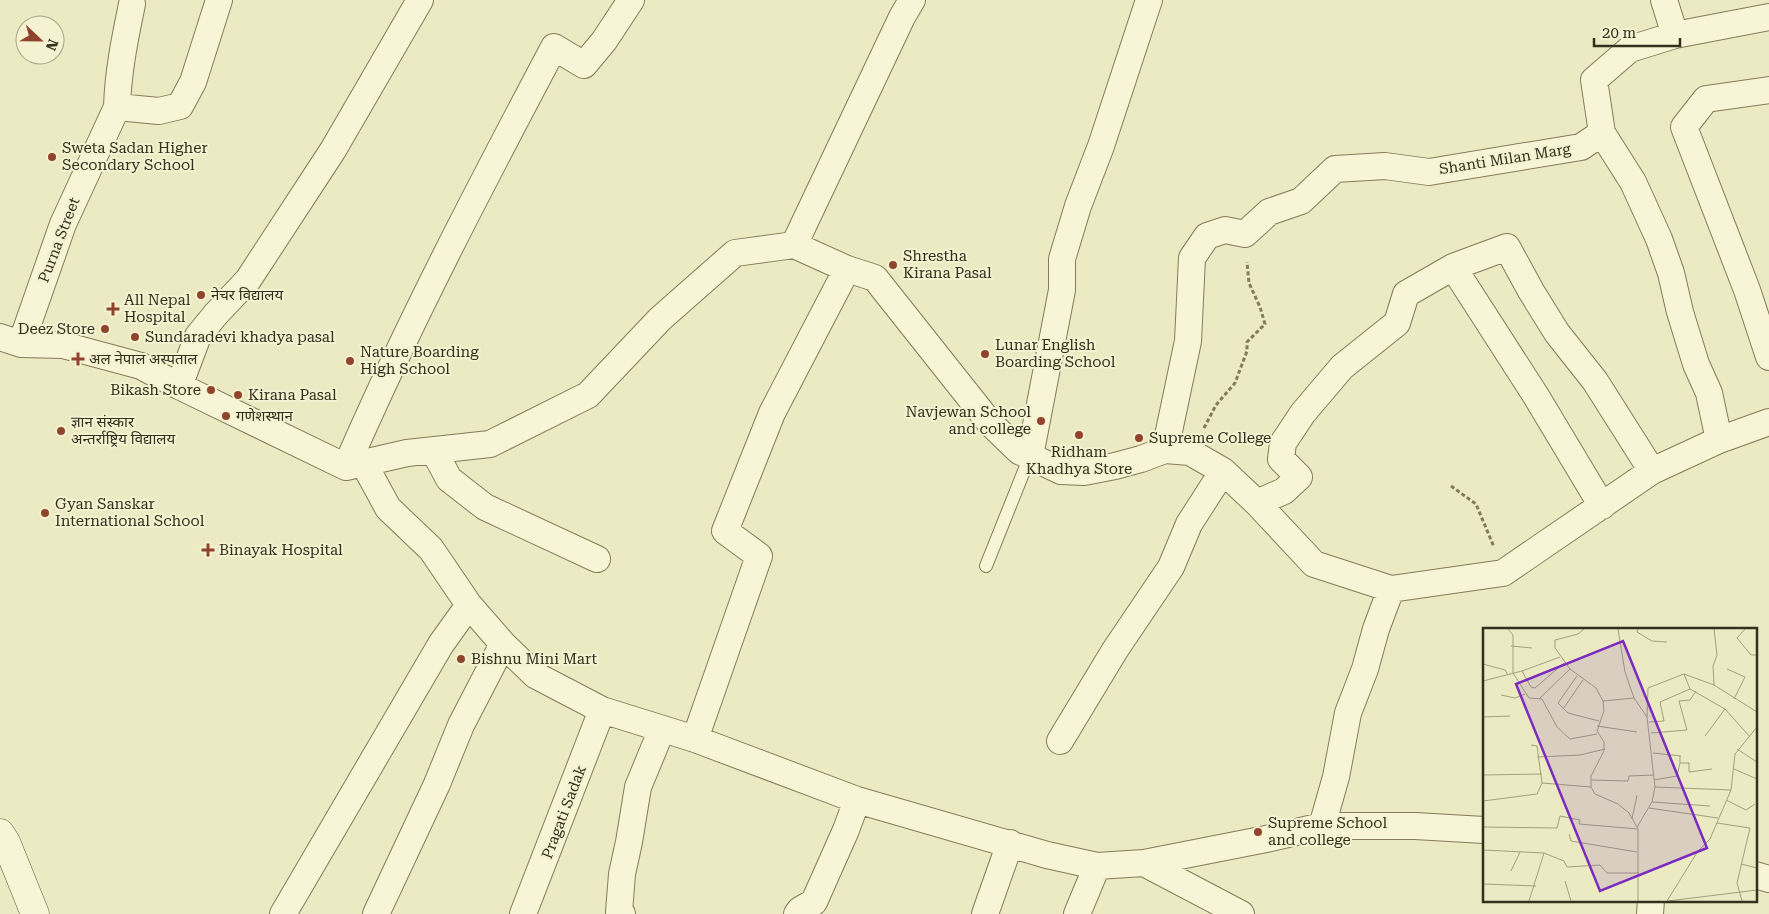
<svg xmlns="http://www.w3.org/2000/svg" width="1769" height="914" viewBox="0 0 1769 914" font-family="'Roboto Serif','Noto Sans Devanagari',serif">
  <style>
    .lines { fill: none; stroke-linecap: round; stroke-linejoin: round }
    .service-casing { stroke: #857b5a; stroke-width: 14 }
    .minor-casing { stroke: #857b5a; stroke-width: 28 }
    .secondary-casing { stroke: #675c3d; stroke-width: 29 }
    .path { stroke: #857b5a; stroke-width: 3; stroke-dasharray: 4 2.5; stroke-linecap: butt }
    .service { stroke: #f7f5d5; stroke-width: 12 }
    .minor { stroke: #f7f5d5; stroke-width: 26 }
    .secondary { stroke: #f7f5d5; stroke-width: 28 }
    .poi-dot { fill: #91442c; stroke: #f4f2d1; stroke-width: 2 }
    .labels { text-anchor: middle; stroke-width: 4; stroke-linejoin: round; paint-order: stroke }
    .poi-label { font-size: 15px; fill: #352f1e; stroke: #f4f2d1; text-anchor: start }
    .street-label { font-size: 15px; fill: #352f1e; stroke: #f4f2d1 }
    .inset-road { fill: none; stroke: #a39f80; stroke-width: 1 }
    .view { fill: #7b2cbf; fill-opacity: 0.15; stroke: #7b2cbf; stroke-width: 2.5 }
    .inset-edge { fill: none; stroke: #352f1e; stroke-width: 2.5 }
  </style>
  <rect width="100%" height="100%" fill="#eceac2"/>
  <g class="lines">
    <defs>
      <path id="service" d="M 986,566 L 1030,456"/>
      <path id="minor" d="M 1664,0 L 1675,35
        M 1769,90 L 1706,99 L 1684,127 L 1747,290 L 1769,357
        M 117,107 C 118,72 125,38 132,4
        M 1602,133 L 1633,182 L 1659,239 L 1671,273 L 1680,312 L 1696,364 L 1709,393 L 1719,440
        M 794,245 L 902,17 L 912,0
        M 1453,267 L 1536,396 L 1602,506
        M 0,337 L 21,344 L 63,345 L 141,366 L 179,386 L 346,467 L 407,453 L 490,444 L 588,395 L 660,319 L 735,253 L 794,245 L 847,269 L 875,278 L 990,423 L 1019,451 L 1061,471 L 1084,472 L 1115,466 L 1141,459 L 1165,450 L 1190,452 L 1223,471 L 1257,503 L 1314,564 L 1391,589 L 1503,573 L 1652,471 L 1719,440 L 1769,422
        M 21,344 L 63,224 L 117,107 L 159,111 L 180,106 L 193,82 L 219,0
        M 179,386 L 198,336 L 216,314 L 248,280 L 333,150 L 420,0
        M 1165,450 L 1188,341 L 1192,258 L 1207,236 L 1225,230 L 1245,234 L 1269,212 L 1301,201 L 1335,169 L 1385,166 L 1429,172 L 1581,147 L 1602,133 L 1594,80 L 1630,49 L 1675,35 L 1769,17
        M 434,451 L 449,479 L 485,507 L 597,559
        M 1030,456 L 1062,290 L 1062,259 L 1078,206 L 1101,146 L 1149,0
        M 363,462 L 388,508 L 431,549 L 469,605 L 503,644 L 535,675 L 602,710 L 695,739 L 857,800 L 1047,855 L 1097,866 L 1144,863 L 1241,914
        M 346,467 C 408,324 481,185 554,47 L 584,65 L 604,41 L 631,0
        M 1257,503 L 1284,491 L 1299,477 L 1281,459 L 1283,443 L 1303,413 L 1342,367 L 1397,323 L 1406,294 L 1453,267 L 1507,247 L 1531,291 L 1557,333 L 1595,381 L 1652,471
        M 695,739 L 759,556 L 725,531 L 772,413 L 847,269
        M 1060,741 L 1115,650 L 1171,567 L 1189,524 L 1223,471
        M 1322,826 L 1336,777 L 1348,713 L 1365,669 L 1376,629 L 1391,589
        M 1144,863 L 1266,839 L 1322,826 L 1415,826 L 1484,830
        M 1755,875 L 1769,879
        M 283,914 L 441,644 L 469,605
        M 376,914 L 437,784 L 461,725 L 503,644
        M 523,914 L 602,710
        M 622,914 L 619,912 L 622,874 L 629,842 L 638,787 L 662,729
        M 797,914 L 800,910 L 814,902 L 846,830 L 857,800
        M 985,914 L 1010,843
        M 1077,914 L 1097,866
        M 1650,914 L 1651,900"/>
      <path id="secondary" d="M 0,833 L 6,842 L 35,914"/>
    </defs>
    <use href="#service" class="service-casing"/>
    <use href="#minor" class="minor-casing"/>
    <use href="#secondary" class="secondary-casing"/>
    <path class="path" d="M 1204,428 L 1216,405 L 1235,383 L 1247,351 L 1247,342 L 1265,324 L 1260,307 L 1249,283 L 1247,262
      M 1451,486 L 1476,504 L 1494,547"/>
    <use href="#service" class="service"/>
    <use href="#minor" class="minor"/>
    <use href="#secondary" class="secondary"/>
  </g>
  <g class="poi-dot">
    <circle cx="52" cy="157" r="5"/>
    <circle cx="893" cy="265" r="5"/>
    <circle cx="201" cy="295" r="5"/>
    <path d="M110.5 301.5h5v5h5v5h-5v5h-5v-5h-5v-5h5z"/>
    <circle cx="105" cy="329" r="5"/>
    <circle cx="135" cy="337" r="5"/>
    <circle cx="985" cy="354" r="5"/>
    <path d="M75.5 351.5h5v5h5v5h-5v5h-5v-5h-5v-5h5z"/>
    <circle cx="350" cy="361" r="5"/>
    <circle cx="211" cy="390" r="5"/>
    <circle cx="238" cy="395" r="5"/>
    <circle cx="226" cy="416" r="5"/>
    <circle cx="1041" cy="421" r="5"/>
    <circle cx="61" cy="431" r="5"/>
    <circle cx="1079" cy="435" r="5"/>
    <circle cx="1139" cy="438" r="5"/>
    <circle cx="45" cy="513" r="5"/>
    <path d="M205.5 542.5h5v5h5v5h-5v5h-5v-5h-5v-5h5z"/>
    <circle cx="461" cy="659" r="5"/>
    <circle cx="1258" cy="832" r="5"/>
  </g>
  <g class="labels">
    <g class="poi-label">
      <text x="62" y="153">Sweta Sadan Higher<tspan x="62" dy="17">Secondary School</tspan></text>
      <text x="903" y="261">Shrestha<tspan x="903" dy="17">Kirana Pasal</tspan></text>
      <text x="211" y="300">नेचर विद्यालय</text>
      <text x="124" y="305">All Nepal<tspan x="124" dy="17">Hospital</tspan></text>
      <text x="95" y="334" text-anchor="end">Deez Store</text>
      <text x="145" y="342">Sundaradevi khadya pasal</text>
      <text x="995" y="350">Lunar English<tspan x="995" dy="17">Boarding School</tspan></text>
      <text x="360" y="357">Nature Boarding<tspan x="360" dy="17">High School</tspan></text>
      <text x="89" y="364">अल नेपाल अस्पताल</text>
      <text x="201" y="395" text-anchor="end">Bikash Store</text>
      <text x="248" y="400">Kirana Pasal</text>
      <text x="1031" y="417" text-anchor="end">Navjewan School<tspan x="1031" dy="17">and college</tspan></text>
      <text x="236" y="421">गणेशस्थान</text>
      <text x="71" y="427">ज्ञान संस्कार<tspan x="71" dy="17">अन्तर्राष्ट्रिय विद्यालय</tspan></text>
      <text x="1149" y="443">Supreme College</text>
      <text x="1079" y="457" text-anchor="middle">Ridham<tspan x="1079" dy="17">Khadhya Store</tspan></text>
      <text x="55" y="509">Gyan Sanskar<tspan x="55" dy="17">International School</tspan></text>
      <text x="219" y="555">Binayak Hospital</text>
      <text x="471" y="664">Bishnu Mini Mart</text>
      <text x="1268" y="828">Supreme School<tspan x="1268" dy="17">and college</tspan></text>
    </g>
    <g class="street-label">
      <text transform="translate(1505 159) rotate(-9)" y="5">Shanti Milan Marg</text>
      <text transform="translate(59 240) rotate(-69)" y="5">Purna Street</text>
      <text transform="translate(564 812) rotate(-69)" y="5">Pragati Sadak</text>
    </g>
  </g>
  <g transform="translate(1483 628)">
    <rect width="274" height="274" fill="#eceac2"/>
    <path class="inset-road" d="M 25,1 L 30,7 L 30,45 L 46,70 L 59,71 L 74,99 L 87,111 L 114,106M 101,1 L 95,6 L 72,12 L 72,20 L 87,41 L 113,60 L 120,73 L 121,83 L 114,103 L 121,114 L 121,123 L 108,148 L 108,159 L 112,166 L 135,176 L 146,185 L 155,201 L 155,273M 135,1 L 142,44 L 151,70 L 164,89M 155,1 L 154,4 L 169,13 L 184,14M 231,1 L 234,27 L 230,38 L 231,57M 262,1 L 254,10 L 268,27 L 274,27M 28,18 L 49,20M 0,36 L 22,42 L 25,47M 244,41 L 262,49 L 251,71M 39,43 L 48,59 L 52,60 L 81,35M 201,46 L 231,57 L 274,84M 94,48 L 75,75 L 85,85 L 116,93M 0,53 L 39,43 L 77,29M 18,67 L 32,70 L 42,66M 57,70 L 87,41M 120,73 L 151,70M 80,81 L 100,52M 0,89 L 27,88M 166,94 L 181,93 L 177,74 L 207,61M 114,98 L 154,104M 168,105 L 204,102 L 196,73 L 207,72 L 213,63M 222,108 L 242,81M 48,117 L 54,118 L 59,155M 254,121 L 274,134M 170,125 L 198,128M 197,128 L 197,135 L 206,135 L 206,144 L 229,141M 54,129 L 97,127 L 122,121M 251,141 L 274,151M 0,147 L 59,146M 108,152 L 145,153 L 146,148 L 171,147M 171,152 L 194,148 L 197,135M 172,159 L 248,162M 243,172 L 263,182 L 272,176M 0,173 L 54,166 L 59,155 L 108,159M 169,174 L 227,178M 166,180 L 235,190M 149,191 L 154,167M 234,195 L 267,200 L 254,255 L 259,273M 0,199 L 74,200 L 77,188 L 97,192 L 96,196 L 155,201M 154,199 L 169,174 L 172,159 L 164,89 L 165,60 L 201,46 L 207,61 L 242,81 L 267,109M 86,206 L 88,213 L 154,224M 0,222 L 61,225M 258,236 L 274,240M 28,243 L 37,224M 82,253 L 88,273M 0,256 L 53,258M 46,273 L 61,225 L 81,233 L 84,239 L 117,237 L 124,245 L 156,245M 184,273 L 215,223 L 227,211 L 248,162 L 252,126 L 274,99M 185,273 L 274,262"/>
    <path class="view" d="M 140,13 L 224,220 L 117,263 L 33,56 Z"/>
    <rect width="274" height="274" class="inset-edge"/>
  </g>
  <g transform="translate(40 40) rotate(112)"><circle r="24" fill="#f4f2d1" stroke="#a8a489"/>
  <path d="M0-4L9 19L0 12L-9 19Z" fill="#91442c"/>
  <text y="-8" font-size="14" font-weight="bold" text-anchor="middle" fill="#352f1e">N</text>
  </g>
  <path d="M1594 38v8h86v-8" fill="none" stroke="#352f1e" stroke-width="2.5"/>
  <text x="1602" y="38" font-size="15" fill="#352f1e" stroke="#f4f2d1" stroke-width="4" paint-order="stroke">20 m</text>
</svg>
